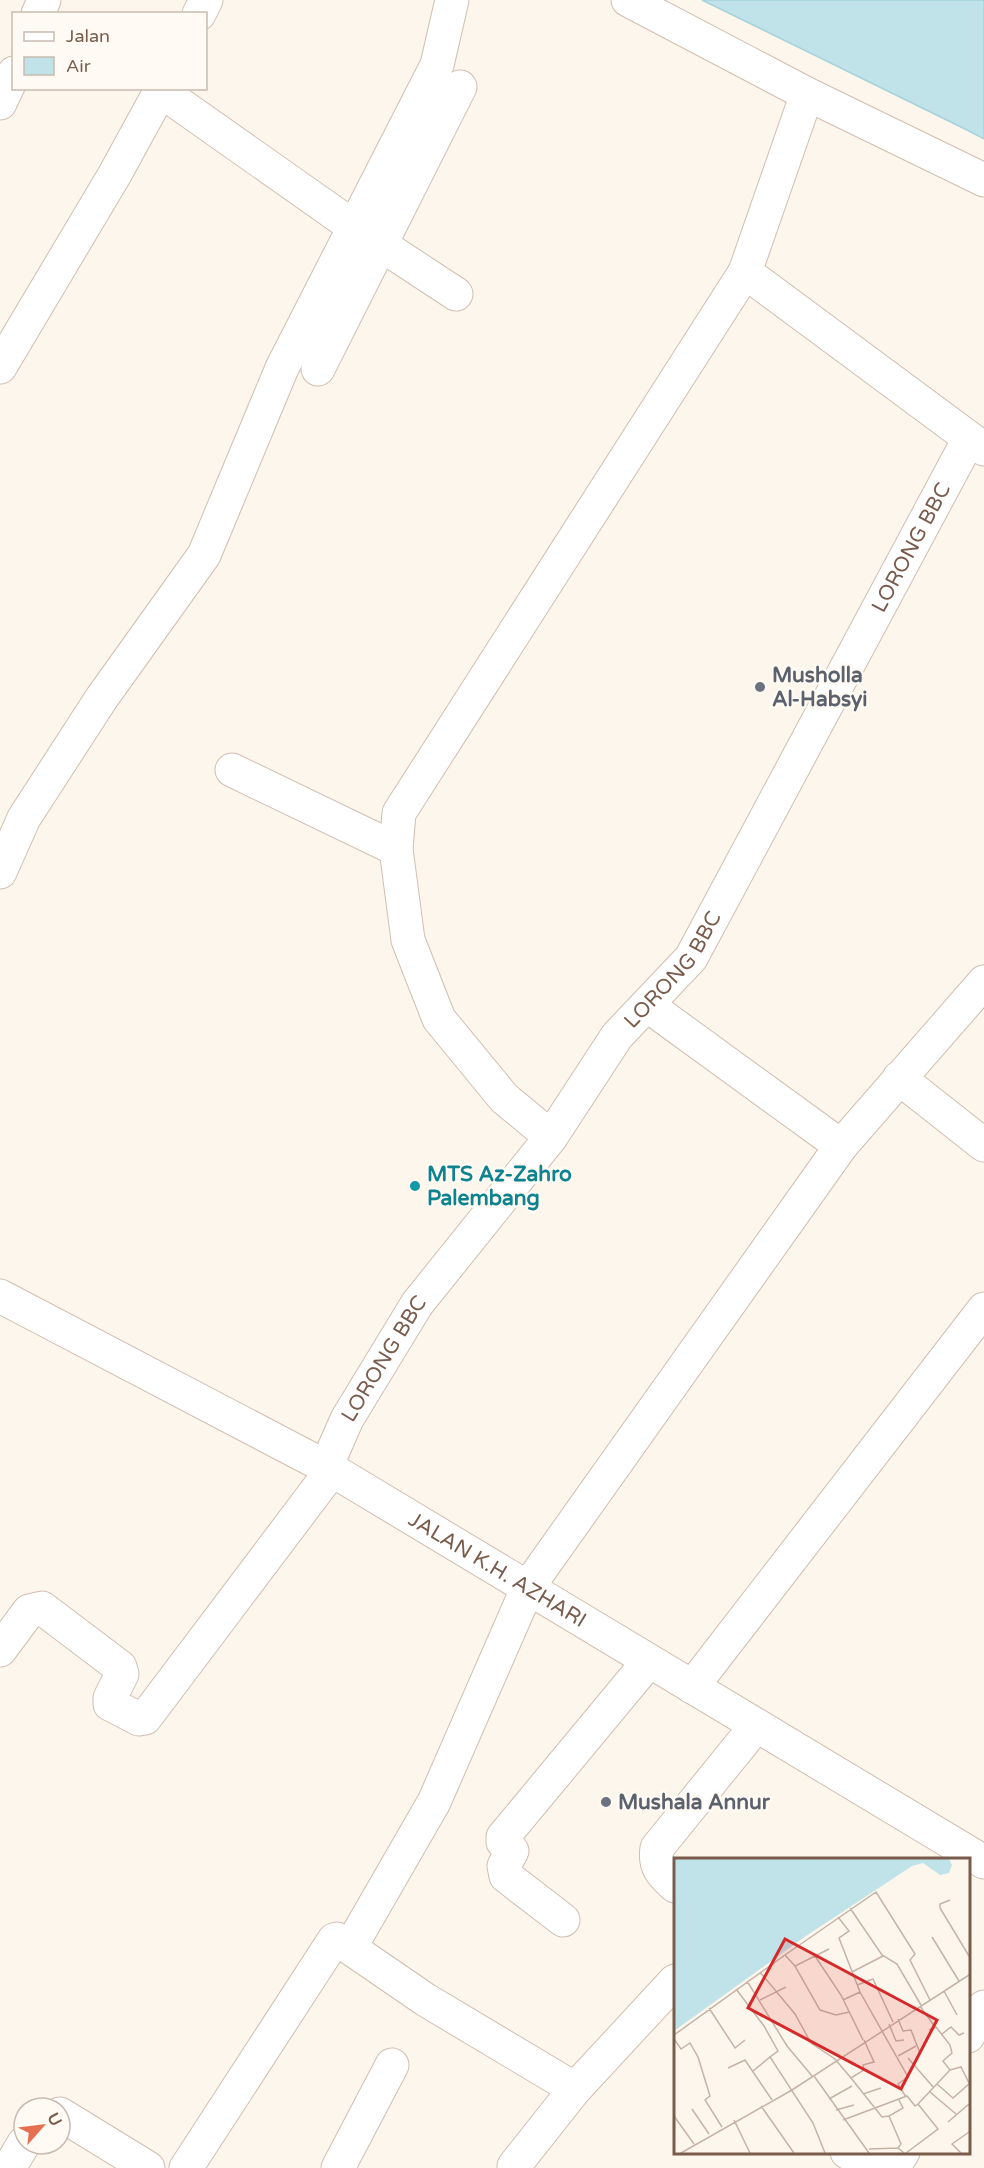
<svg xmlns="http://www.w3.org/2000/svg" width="984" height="2168" viewBox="0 0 984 2168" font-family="'Varela Round',sans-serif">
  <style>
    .water { fill: #bfe3e8; stroke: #a5d3da; stroke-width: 1.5 }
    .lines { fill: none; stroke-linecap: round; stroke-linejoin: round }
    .minor-casing { stroke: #d1beb0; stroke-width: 35 }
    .minor { stroke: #fff; stroke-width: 33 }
    .worship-dot { fill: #6b7280; stroke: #fffaf3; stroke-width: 2 }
    .culture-dot { fill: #0f9aa8; stroke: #fffaf3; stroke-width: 2 }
    .labels { text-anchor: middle; stroke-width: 5; stroke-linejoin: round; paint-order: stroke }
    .street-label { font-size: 21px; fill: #7a5c4d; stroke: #fffaf3 }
    .worship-label { font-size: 21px; font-weight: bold; fill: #5b616d; stroke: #fffaf3; text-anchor: start }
    .culture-label { font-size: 21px; font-weight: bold; fill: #0d838f; stroke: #fffaf3; text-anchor: start }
    .inset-river { fill: none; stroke: #bfe3e8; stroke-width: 3 }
    .inset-road { fill: none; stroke: #c5b3a7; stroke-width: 1.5 }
    .view { fill: #d62828; fill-opacity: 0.15; stroke: #d62828; stroke-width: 3 }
    .inset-edge { fill: none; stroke: #7a5c4d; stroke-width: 3 }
  </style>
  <rect width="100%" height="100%" fill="#fdf6ec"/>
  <path class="water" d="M 702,0 L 984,0 L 984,139 L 967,130 Z"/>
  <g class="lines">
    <defs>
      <g id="minor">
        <path d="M 628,0 L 807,94 L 745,272"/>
        <path d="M 38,14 L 44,0"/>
        <path d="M 199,14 L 206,0"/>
        <path d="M 161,91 L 354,227 L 456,294"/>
        <path d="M 807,94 L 984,180"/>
        <path d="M 0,103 L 14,73"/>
        <path d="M 0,367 L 115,174 L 162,88"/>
        <path d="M 318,369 L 460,87"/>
        <path d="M 232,770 L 396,849"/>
        <path d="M 0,872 L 24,818 L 101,699 L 204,555 L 282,368 L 437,65 L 452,0"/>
        <path d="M 647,1005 L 841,1146"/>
        <path d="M 899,1078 L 984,1145"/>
        <path d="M 551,1137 L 504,1098 L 439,1019 L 408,940 L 396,849 L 399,813 L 745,272 L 984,449"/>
        <path id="s1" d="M 0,1296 L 332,1470 L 984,1862"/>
        <path id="s2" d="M 326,1467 L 347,1419 L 417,1304 L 551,1137 L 617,1036 L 691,958 L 969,439"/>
        <path d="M 0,1650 L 29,1611 L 42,1608 L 120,1667 L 122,1674 L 110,1698 L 110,1704 L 139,1719 L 145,1718 L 332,1470"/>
        <path d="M 692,1687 L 984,1309"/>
        <path d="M 675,1886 C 662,1874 654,1867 657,1848 L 756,1726"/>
        <path d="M 563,1920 L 506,1876 L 504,1866 L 512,1851 L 503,1842 L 503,1837 L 649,1661"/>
        <path d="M 351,1946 L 434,1802 L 528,1587 L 841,1146 L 984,982"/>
        <path d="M 968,2036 L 984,2007"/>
        <path d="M 60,2114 L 148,2168"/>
        <path d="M 847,2152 L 873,2168"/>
        <path d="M 514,2166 L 575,2089 L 675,1981"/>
        <path d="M 9,2168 L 24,2143"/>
        <path d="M 186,2168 L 334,1940 L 337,1939 L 426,2000 L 575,2089"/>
        <path d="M 338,2168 L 392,2065"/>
        <path d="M 893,2168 L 903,2152"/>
      </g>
    </defs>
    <use href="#minor" class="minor-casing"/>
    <use href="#minor" class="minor"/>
  </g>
  <g class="worship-dot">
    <circle cx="760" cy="687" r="6"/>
    <circle cx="606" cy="1802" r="6"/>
  </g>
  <circle class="culture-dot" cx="415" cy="1186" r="6"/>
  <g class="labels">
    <g class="street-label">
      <text dy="7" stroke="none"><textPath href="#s2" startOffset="1095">LORONG BBC</textPath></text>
      <text dy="7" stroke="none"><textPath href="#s2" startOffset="609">LORONG BBC</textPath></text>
      <text dy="7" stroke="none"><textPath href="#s2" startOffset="123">LORONG BBC</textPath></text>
      <text dy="7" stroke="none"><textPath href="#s1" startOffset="568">JALAN K.H. AZHARI</textPath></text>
    </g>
    <g class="worship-label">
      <text x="772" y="682">Musholla<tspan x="772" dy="24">Al-Habsyi</tspan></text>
      <text x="618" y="1809">Mushala Annur</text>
    </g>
    <g class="culture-label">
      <text x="427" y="1181">MTS Az-Zahro<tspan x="427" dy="24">Palembang</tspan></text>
    </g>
  </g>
  <g transform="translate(674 1858)">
    <rect width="296" height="296" fill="#fdf6ec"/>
    <path d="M 0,1 L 275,1 L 278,7 L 275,15 L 266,17 L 249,5 L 238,8 L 132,78 L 0,173 Z" fill="#bfe3e8"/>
    <path class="inset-river" d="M 0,114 L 143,1"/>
    <path class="inset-road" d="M 276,42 L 266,46 L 266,50 L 295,98M 176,50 L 208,97 L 223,106 L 247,147M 164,59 L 175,73 L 165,80 L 186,134 L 234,219 L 224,226 L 232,239M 258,79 L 285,123M 155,91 L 121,108 L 146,152 L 162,157 L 175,154M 111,97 L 202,34 L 241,96 L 236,102 L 256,142M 141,98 L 167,137 L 189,182M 86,114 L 121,156 L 137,185 L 161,201 L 177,220 L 190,212 L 189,207 L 200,204 L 190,182M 178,114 L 209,98M 73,123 L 113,188 L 139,219M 183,127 L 199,121 L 219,164M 62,131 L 90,168 L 104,193 L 96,199 L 139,265 L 151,295M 270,133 L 283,157M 86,142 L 112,129M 169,142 L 186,134M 246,148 L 261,169M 35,150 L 61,190 L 71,182M 224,161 L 229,173 L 237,172 L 246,195M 215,166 L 222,183 L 230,182M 255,172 L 262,169 L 276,187 L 278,195 L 269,203 L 276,212 L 287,209 L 295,225M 268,176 L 277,169 L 285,177 L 290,175M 0,177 L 111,97 L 121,108M 0,181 L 7,191 L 16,185 L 24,199 L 36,238 L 31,242 L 48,269M 224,198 L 242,188M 234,200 L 260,230M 54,210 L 71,202 L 98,242M 79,213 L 96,199M 140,218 L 195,295M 177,220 L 208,259 L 215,258M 263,226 L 279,240 L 295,226M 256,234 L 282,256M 189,236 L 207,230M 155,241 L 178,228M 87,248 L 120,295M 18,251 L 35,276M 162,252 L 180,247M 0,258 L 20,286M 60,262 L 76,295M 169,262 L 233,238 L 241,248 L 244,246M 274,264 L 295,246M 224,290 L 227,286 L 215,258 L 229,250 L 225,242M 195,291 L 224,290 L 230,295M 7,295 L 118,232 L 295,117M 232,295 L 264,271 L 244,246 L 276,212M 287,295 L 278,286 L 295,274"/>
    <path class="view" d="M 111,81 L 263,162 L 227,231 L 74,150 Z"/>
    <rect width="296" height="296" class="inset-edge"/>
  </g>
  <rect x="12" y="12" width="195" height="78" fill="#fffaf3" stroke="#cabbb1" stroke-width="1.5"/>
  <rect x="24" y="32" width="30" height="9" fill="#ffffff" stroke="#cabbb1" stroke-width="1.5"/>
  <text x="66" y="42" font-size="18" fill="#7a5c4d">Jalan</text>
  <rect x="24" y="57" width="30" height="18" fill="#bfe3e8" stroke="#cabbb1" stroke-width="1.5"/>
  <text x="66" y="72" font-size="18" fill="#7a5c4d">Air</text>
  <g transform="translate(42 2126) rotate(62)"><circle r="28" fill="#fffaf3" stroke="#cabbb1" stroke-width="1.5"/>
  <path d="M0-4.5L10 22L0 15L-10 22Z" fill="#e76f51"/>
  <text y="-9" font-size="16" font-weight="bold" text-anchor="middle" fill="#7a5c4d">U</text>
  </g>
</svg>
